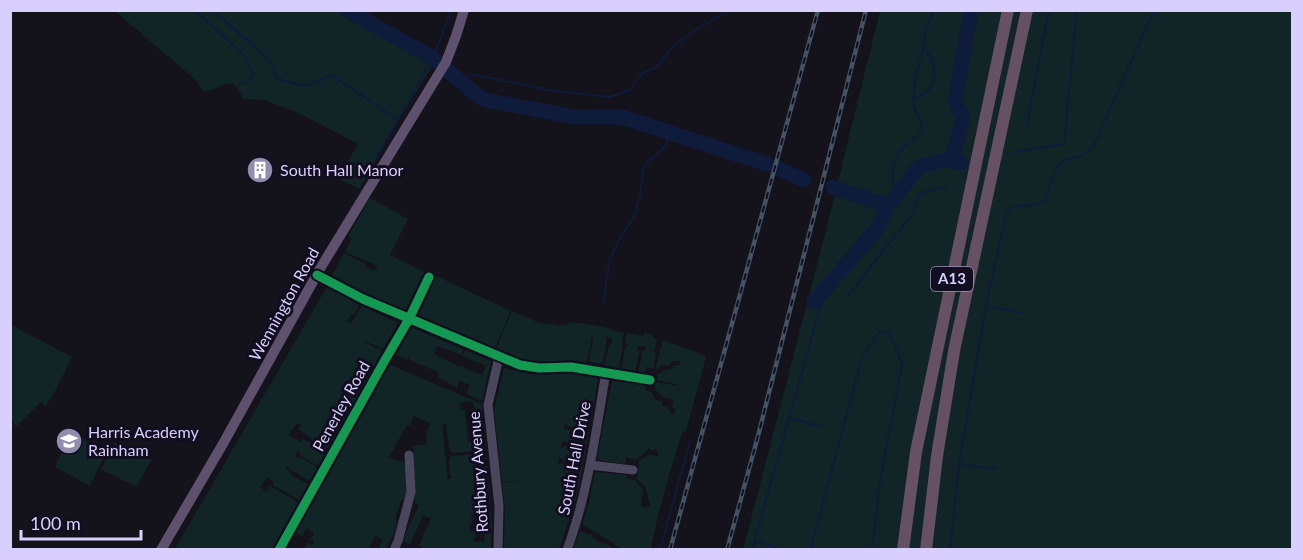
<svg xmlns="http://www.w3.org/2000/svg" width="1303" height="560" viewBox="0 0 1303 560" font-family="Lato,sans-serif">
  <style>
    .green { fill: #112527; fill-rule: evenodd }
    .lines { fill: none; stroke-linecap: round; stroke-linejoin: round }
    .stream { stroke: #0f1b3b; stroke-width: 2 }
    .river { stroke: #0f1b3b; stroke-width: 15 }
    .minor { stroke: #4a475c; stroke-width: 9 }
    .major { stroke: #5e516d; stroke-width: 10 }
    .highway { stroke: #665064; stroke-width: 12 }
    .rail-casing { stroke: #435364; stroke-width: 4.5 }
    .rail { stroke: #120e1f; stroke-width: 2; stroke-dasharray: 7; stroke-linecap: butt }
    .cycleway-casing { stroke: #120e1f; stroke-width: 13 }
    .cycleway { stroke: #139951; stroke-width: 9 }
    .labels { text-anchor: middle; stroke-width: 6; stroke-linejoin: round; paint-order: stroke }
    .shield { fill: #120e1f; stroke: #9d95ba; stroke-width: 1.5 }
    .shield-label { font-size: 15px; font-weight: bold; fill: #d8cffc }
    .poi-label { font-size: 16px; fill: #d8cffc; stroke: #120e1f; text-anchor: start }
    .street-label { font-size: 16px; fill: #d8cffc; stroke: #120e1f }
  </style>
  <rect width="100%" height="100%" fill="#14121b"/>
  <path class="green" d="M 115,11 L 348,11 L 438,57 L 403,113 L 359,189 L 338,178 L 358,144 L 299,113 L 264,100 L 243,99 C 231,69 221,92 203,91 L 196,80 Z
    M 880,11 L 1292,11 L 1292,549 L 743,550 L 826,230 Z
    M 370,198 L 408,219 L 390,255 L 424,272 L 405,311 L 362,291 L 332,275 L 344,253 L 364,263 L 366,267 L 374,271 L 378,266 L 345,252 L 352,238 L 348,236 Z
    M 436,276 L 511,311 L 495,348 L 419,315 Z
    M 326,288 L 331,289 L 359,305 L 354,315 L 351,314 L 347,321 L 351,324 L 362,306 L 398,323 L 383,349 L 365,341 L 365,342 L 382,351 L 328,449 L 313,441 L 307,435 L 298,430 L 301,425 L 297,423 L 289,435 L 301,442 L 303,439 L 326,452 L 318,466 L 301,456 L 300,452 L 297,451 L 295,457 L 297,458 L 300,457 L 317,467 L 310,481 L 291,470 L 288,467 L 286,469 L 292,473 L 291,475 L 308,484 L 299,500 L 273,485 L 274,482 L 267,477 L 260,487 L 266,492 L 270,486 L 298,502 L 272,549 L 175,549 Z
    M 512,311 L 540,323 L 558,325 L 558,326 L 560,326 L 560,325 L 566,325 L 567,323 L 572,323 L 572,322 L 593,325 L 611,329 L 611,330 L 624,333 L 622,342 L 623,345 L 619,368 L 604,365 L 609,346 L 613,339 L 607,337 L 603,364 L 589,362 L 593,338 L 592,336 L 587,362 L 573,360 L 545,362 L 525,360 L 496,349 Z
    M 11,325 L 72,357 L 54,393 L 46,406 L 41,402 L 16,427 C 10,418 8,407 12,396 L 10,395 Z
    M 412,328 L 463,349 L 461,355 L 437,346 L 434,354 L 457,365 L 456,370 L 458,365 L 482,375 L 486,366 L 462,356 L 465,350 L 491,361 L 482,401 L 467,394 L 470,385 L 460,381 L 456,390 L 456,387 L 437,377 L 439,373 L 420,364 L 419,365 L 408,358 L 407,360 L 396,355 L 410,330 Z
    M 645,332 L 653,335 L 653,338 L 657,339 L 654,352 L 656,353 L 653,369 L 646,367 L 645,374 L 638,373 L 643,350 L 645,350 L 646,346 L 638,346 L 637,351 L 640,351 L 635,372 L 621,369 L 625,348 L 629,344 L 625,343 L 627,333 L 644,336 Z
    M 663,340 L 704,355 L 706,357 L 686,431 L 682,433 C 670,472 658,510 651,549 L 622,549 L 582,524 L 588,506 L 595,473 L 597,472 L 626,475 L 627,479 L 635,480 L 643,490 L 641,505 L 644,508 L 650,506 L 647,494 L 649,493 L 646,492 L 646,488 L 637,479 L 639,460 L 649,455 L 658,456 L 658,452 L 656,449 L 652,451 L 648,446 L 647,451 L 637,459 L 626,458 L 626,462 L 624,464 L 600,460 L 597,457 L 612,381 L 613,378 L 643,383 L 645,386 L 645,390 L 651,392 L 656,400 L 663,401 L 662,405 L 668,408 L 672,415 L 676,410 L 672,407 L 674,400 L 664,398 L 655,389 L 656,382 L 679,386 L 676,384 L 656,380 L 658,374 L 668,369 L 672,369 L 673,366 L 681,364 L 680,361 L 671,361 L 669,366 L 663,365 L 657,369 L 655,369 Z
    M 390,365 L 482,404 L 482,421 L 476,422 L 473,401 L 460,403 L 461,410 L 465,410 L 468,442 L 477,441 L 477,434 L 483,434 L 485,450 L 452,453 L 449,449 L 446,424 L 442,425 L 448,479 L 451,479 L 449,460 L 452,456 L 485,453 L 492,522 L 491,549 L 428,550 L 419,546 L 431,518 L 423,515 L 410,545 L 403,541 C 407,529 414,517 419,505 L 415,504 L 413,446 L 427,444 L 427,435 L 425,434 L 431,424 L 414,416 L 409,426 L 407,425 L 389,457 C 394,461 402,459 406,464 L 407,492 L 405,498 L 401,501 L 395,519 L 397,522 L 394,533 L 386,549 L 378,549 L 383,540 L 375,536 L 368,549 L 304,549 L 308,543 L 311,545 L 314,543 L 313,540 L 310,540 L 314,533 L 306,528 L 302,536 L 296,533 ZM 475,496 L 483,496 L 486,523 L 484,542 L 473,541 L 473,538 L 476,538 L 476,532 L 469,531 L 470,524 L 472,524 L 471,515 L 476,515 L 475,508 L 480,507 L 480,505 L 475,505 Z
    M 504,368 L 531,374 L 547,375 L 562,372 L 595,376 L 598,378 L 589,431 L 570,427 L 564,424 L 564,429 L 589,433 L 586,447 L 567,443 L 567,442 L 563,441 L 560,447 L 566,446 L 586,450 L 583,464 L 563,461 L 559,457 L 558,464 L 563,463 L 583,466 L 577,495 L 559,549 L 504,549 L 505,510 L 502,483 L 523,480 L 502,482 L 494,410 Z
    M 70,433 L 107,450 L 90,486 L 55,467 Z
    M 115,442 L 151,460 L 137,487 L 101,469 Z
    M 580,531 L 592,535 L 593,538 L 597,539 L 596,541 L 604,543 L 614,549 L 573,549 Z"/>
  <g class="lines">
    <path class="stream" d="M 195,10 L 245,56 L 253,74 L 249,81 L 241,84
      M 212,10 L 270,60 L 277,79 L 306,86 L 332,75 L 398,120 L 433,58 L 451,10
      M 931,10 L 932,17
      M 471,74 L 549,90 L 610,97 L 630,90 L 641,74 L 656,67 L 673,47 L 693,31 L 730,10
      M 913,99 C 918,97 923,95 927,92 C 940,80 934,58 923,47
      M 1027,124 L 1049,10
      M 1015,152 L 1064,144 L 1077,10
      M 375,159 L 398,120
      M 895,198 C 893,178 888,158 907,145 C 914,139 919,137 923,128 L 914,106 L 913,99 L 916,74 L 923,49 L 926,29 L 935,10
      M 847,297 L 912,214 L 920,193 L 945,188
      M 603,303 L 610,259 L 620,238 L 634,217 L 640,195 L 642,177 L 645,164 L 665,147 L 671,133
      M 987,306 L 1022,313
      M 789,417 L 820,427
      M 959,464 L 995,469
      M 754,541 L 783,549
      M 660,550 L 690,441
      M 752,550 L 825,290
      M 812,550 L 811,547 L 860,365 L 864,354 L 879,332 L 888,333 L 891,336 L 902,364 L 879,488 L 872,550
      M 950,550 L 959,464 L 986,306 L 1006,214 L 1013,206 L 1035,205 L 1044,200 L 1057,166 L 1065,160 L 1083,155 L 1093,147 L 1154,10"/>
    <path class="river" d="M 347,10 L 433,58 L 478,96 L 485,100 L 576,117 L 622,117 L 767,164
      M 951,161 L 963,118 L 955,101 L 971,10
      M 779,169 L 804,180
      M 833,187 L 888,206
      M 814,302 L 877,229 L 888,206 L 917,169 L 924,165 L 946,160 L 961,163"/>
    <path class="minor" d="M 317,275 L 363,299 L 520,365 L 539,368 L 571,367 L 650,380
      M 590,465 L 633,470
      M 279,550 L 385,360 L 409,319 L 429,277
      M 394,550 L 398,541 L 411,492 L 409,455
      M 498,550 L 499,506 L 488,405 L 499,357
      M 567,550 C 588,493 596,431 606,372"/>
    <path class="major" d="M 161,550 L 224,442 L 321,267 L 446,62 L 456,36 L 464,10"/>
    <path class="highway" d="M 903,550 L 916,452 L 1008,10
      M 926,550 L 937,456 L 954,351 L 1027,10"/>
    <defs>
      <path id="rail" d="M 670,550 L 818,10
        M 727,550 L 758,436 L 866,10"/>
    </defs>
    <use href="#rail" class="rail-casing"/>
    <use href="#rail" class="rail"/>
    <defs>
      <path id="cycleway" d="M 317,275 L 363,299 L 520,365 L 539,368 L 571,367 L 650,380
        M 279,550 L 385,360 L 409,319 L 429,277"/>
    </defs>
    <use href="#cycleway" class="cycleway-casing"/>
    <use href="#cycleway" class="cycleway"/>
  </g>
  <defs>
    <symbol id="building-disc" viewBox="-11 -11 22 22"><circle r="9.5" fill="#938dad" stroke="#120e1f"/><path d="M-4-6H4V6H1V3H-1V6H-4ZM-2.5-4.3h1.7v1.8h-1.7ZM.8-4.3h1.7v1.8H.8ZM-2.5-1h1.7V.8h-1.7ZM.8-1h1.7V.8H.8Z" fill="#fff"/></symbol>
    <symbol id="school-disc" viewBox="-11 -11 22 22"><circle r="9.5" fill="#938dad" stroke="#120e1f"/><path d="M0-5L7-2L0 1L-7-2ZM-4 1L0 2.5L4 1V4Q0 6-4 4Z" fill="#fff"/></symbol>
  </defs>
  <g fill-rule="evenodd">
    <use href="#building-disc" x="245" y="155" width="30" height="30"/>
    <use href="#school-disc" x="54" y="426" width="30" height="30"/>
  </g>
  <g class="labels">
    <rect class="shield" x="931" y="267" width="42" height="24" rx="4.5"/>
    <g class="shield-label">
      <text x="952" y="284">A13</text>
    </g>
    <g class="poi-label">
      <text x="280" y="176">South Hall Manor</text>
      <text x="88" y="438">Harris Academy<tspan x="88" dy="18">Rainham</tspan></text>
    </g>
    <g class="street-label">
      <text transform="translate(284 304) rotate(-61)" y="6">Wennington Road</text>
      <text transform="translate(341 406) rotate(-61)" y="6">Penerley Road</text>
      <text transform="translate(574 458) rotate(-79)" y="6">South Hall Drive</text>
      <text transform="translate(478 472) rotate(-94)" y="6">Rothbury Avenue</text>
    </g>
  </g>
  <rect width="1303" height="560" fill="none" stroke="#d8cffc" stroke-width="24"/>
  <path d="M21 530v9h120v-9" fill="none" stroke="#d8cffc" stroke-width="3"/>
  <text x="30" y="530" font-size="18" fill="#d8cffc" stroke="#120e1f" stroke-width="4.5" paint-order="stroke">100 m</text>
</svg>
